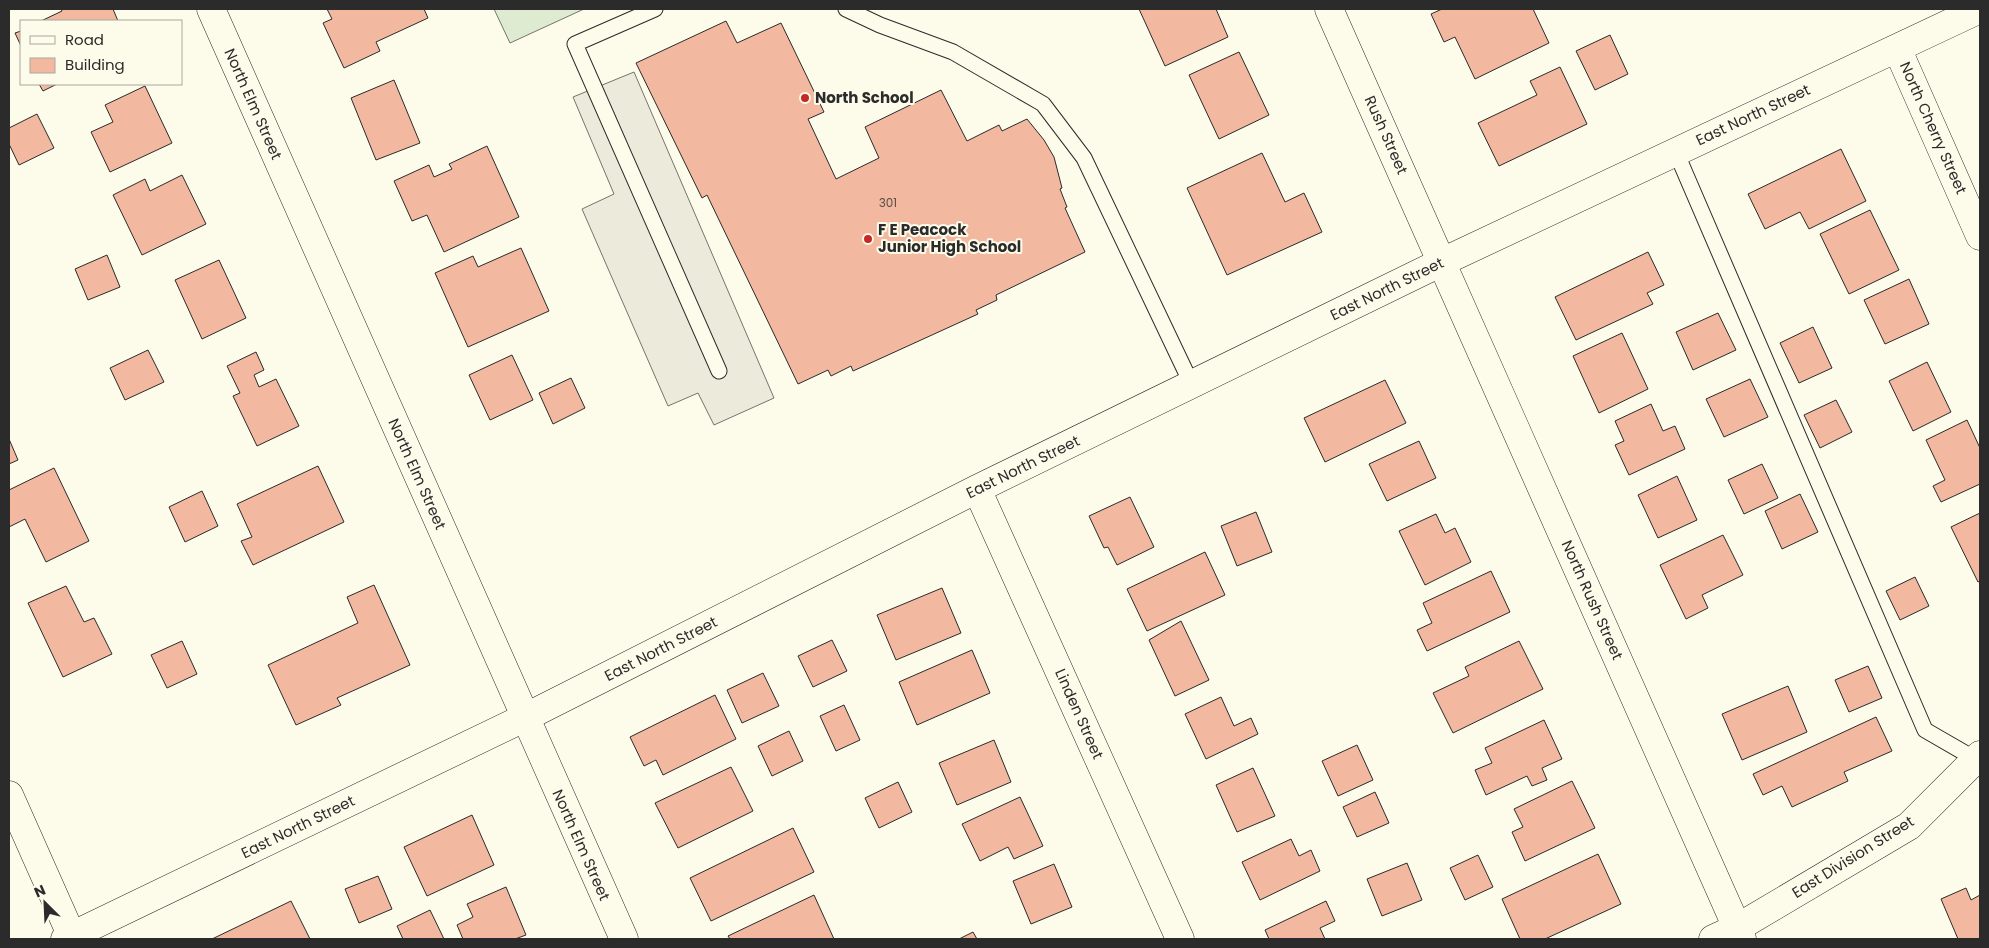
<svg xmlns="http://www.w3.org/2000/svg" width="1989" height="948" viewBox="0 0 1989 948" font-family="Poppins,sans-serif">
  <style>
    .green { fill: #deebd1; stroke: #74746e }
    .parking { fill: #eceadb; stroke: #74746e }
    .building { fill: #f2b8a0; stroke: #2b2b2b }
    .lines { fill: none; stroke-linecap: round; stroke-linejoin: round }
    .lane-casing { stroke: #2b2b2b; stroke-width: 17 }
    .street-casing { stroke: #2b2b2b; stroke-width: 29 }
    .secondary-casing { stroke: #2b2b2b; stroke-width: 29 }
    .lane { stroke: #fdfbea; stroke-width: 15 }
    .street { stroke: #fdfbea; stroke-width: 28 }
    .secondary { stroke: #fdfbea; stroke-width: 28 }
    .poi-dot { fill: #c62828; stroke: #fdfbea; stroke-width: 2 }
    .labels { text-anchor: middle; stroke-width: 4; stroke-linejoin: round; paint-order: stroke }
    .number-label { font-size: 12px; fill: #5d4e48 }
    .poi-label { font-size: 15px; font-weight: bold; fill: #2b2b2b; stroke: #fdfbea; text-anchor: start }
    .street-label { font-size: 15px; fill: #2b2b2b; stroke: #fdfbea }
  </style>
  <rect width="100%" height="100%" fill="#fdfbea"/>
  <path class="green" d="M 494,9 L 584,9 L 510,43 Z"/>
  <path class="parking" d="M 634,72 L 774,398 L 714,425 L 698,393 L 668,406 L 582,209 L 614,194 L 573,97 Z"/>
  <path class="building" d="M 61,9 L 113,9 L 118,21 L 41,21 L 62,11 Z
    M 327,9 L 424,9 L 428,18 L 376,42 L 380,51 L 344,68 L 323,23 L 332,19 Z
    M 1139,9 L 1216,9 L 1228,37 L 1165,66 Z
    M 1442,9 L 1533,9 L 1549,43 L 1475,79 L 1455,37 L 1444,42 L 1431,14 Z
    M 726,21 L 737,43 L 781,23 L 824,112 L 808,119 L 836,179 L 879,158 L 865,127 L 941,90 L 967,141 L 999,125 L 1002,131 L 1027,119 L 1044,140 L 1054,157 L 1062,188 L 1060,189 L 1067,207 L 1065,208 L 1085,252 L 996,295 L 997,300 L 976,310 L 978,314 L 853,371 L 851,366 L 831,376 L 828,370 L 798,384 L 707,195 L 702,198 L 636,63 Z
    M 21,31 L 21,46 L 15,33 Z
    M 1610,35 L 1628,74 L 1595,90 L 1576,51 Z
    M 1239,52 L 1269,115 L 1219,139 L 1189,75 Z
    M 1560,67 L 1587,124 L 1499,166 L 1478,123 L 1537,95 L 1530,81 Z
    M 394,80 L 420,143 L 376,160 L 351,98 Z
    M 39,84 L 57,84 L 43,91 Z
    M 145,86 L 172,143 L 110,172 L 91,132 L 113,122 L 105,105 Z
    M 37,114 L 54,148 L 19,165 L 9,144 L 9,128 Z
    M 487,146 L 519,217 L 444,252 L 427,215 L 412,221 L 394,181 L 429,165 L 434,177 L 452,169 L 449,164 Z
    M 1841,149 L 1866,201 L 1809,229 L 1800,212 L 1765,229 L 1748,194 Z
    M 1262,153 L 1285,202 L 1304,193 L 1322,232 L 1227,275 L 1187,188 Z
    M 182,175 L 206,224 L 142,255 L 113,195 L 145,179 L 150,191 Z
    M 1870,210 L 1899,270 L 1849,294 L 1820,234 Z
    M 521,248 L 549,311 L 468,347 L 435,273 L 473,256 L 478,267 Z
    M 1648,252 L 1664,285 L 1647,293 L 1653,304 L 1576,340 L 1555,297 Z
    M 107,255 L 120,287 L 88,300 L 75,269 Z
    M 219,260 L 246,318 L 202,339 L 175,280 Z
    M 1909,279 L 1929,324 L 1885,344 L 1864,300 Z
    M 1718,313 L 1736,350 L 1693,370 L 1676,332 Z
    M 1813,327 L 1832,368 L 1799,383 L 1780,343 Z
    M 1622,333 L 1648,389 L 1599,413 L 1573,356 Z
    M 148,350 L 164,382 L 125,400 L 110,368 Z
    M 256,352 L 264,370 L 254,375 L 259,387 L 276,379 L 299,426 L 257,446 L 233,396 L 240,393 L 227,366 Z
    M 512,355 L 533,400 L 490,420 L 469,375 Z
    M 1927,362 L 1951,412 L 1913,431 L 1889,381 Z
    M 571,378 L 585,408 L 553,424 L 539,393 Z
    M 1750,379 L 1768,417 L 1724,437 L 1706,399 Z
    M 1385,380 L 1406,423 L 1325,462 L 1304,418 Z
    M 1836,400 L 1852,432 L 1820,448 L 1804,415 Z
    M 1651,404 L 1663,431 L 1675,426 L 1685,449 L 1629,475 L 1615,445 L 1624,441 L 1615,421 Z
    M 1967,420 L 1980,448 L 1980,484 L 1941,502 L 1933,486 L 1945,480 L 1926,440 Z
    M 9,439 L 18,460 L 9,464 Z
    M 1419,441 L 1436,478 L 1387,501 L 1369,464 Z
    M 1762,464 L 1778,498 L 1744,514 L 1728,480 Z
    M 318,466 L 344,522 L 253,565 L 241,541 L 252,537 L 237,504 Z
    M 54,468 L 89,541 L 46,562 L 25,519 L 9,527 L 9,490 Z
    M 1677,476 L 1697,520 L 1658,538 L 1638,495 Z
    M 202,491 L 218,526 L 185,542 L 169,507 Z
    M 1800,494 L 1818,532 L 1782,549 L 1765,511 Z
    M 1130,497 L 1154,547 L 1117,565 L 1108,547 L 1104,548 L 1089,516 Z
    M 1256,512 L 1272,552 L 1237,566 L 1221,526 Z
    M 1980,513 L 1980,581 L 1978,582 L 1951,527 Z
    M 1436,514 L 1445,533 L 1455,528 L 1471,562 L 1425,585 L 1399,531 Z
    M 1723,535 L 1743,575 L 1702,595 L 1708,608 L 1686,619 L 1660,565 Z
    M 1205,552 L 1225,595 L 1147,631 L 1127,589 Z
    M 1491,571 L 1510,612 L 1427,651 L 1417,630 L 1432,623 L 1423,603 Z
    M 1915,577 L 1929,606 L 1900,620 L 1886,591 Z
    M 374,585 L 410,665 L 337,698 L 341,705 L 296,725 L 268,665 L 358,623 L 347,597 Z
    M 66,586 L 84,622 L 94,618 L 112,654 L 63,677 L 28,603 Z
    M 942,588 L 961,633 L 896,660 L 877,615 Z
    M 1181,621 L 1209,680 L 1175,696 L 1149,640 Z
    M 832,640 L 847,671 L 813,687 L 798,656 Z
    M 182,641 L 197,674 L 167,688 L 151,655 Z
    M 1519,641 L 1543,689 L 1453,733 L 1433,693 L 1469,676 L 1465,667 Z
    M 972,650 L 990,693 L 917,725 L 899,682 Z
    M 1868,666 L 1882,698 L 1849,712 L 1835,680 Z
    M 763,673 L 779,706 L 742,723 L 727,690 Z
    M 1788,686 L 1807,732 L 1742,760 L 1722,714 Z
    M 715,695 L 736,739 L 663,775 L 656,760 L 644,766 L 630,737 Z
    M 1221,697 L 1234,726 L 1251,718 L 1258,734 L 1206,759 L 1185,714 Z
    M 844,705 L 860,740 L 836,751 L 820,716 Z
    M 1876,717 L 1892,751 L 1844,772 L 1848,781 L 1792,807 L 1782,786 L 1763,795 L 1753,774 Z
    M 1544,720 L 1562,759 L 1542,768 L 1547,780 L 1532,786 L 1527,776 L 1486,795 L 1475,770 L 1492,763 L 1485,748 Z
    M 789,731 L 803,761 L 772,776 L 758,746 Z
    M 994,740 L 1011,782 L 957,805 L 939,763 Z
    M 1357,745 L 1373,780 L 1338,796 L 1322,761 Z
    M 731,767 L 753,811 L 678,848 L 655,803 Z
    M 1253,768 L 1275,816 L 1237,832 L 1216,785 Z
    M 1572,781 L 1595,828 L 1525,861 L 1512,832 L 1523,827 L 1514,809 Z
    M 898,782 L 912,812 L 879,828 L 865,798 Z
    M 1375,792 L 1389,823 L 1357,837 L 1343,807 Z
    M 1020,797 L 1043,846 L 1014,859 L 1008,847 L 980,861 L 962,824 Z
    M 472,815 L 494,865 L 427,896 L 404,847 Z
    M 793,828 L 814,872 L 711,921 L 690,878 Z
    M 1291,839 L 1299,856 L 1311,850 L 1320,871 L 1260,900 L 1242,862 Z
    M 1598,854 L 1621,904 L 1545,939 L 1520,939 L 1502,899 Z
    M 1478,855 L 1493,887 L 1465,900 L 1450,868 Z
    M 1407,863 L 1422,900 L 1382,916 L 1367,879 Z
    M 1054,864 L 1072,907 L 1031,924 L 1013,881 Z
    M 378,876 L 392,909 L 359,923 L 345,889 Z
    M 506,887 L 526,935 L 515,939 L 463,939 L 457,925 L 473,917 L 467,904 Z
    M 1966,888 L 1971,900 L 1980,895 L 1980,939 L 1958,939 L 1941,899 Z
    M 814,895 L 834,939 L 730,939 L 728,936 Z
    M 291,901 L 310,939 L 212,939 Z
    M 1326,901 L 1335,921 L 1320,928 L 1325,939 L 1269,939 L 1265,930 Z
    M 430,910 L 444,939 L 403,939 L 397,926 Z
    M 973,932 L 977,939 L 959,939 Z"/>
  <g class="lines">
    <defs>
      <path id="lane" d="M 655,9 L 575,44 L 719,371
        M 846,9 L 880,25 L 953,52 L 1043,104 L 1084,158 L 1192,385
        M 1676,152 L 1925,730 L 1977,760"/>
      <path id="street" d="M 211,9 L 624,939
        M 1329,9 L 1742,939
        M 1897,48 L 1980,236
        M 977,489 L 1180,939
        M 9,795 L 73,939
        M 65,939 L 524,718 L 977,489 L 1442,262 L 1980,9"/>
      <path id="secondary" d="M 1713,939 L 1737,928 L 1909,826 L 1980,755"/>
    </defs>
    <use href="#lane" class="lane-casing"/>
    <use href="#street" class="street-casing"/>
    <use href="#secondary" class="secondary-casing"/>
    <use href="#lane" class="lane"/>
    <use href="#street" class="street"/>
    <use href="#secondary" class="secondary"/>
  </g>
  <g class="poi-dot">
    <circle cx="805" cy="98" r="5"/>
    <circle cx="868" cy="239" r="5"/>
  </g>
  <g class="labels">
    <g class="number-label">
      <text x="888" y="207">301</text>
    </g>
    <g class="poi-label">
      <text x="815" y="103">North School</text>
      <text x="878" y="235">F E Peacock<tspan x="878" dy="17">Junior High School</tspan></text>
    </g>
    <g class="street-label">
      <text transform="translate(253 104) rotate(66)" y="5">North Elm Street</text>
      <text transform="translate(1753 115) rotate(-25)" y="5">East North Street</text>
      <text transform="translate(1933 128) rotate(66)" y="5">North Cherry Street</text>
      <text transform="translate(1386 135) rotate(66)" y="5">Rush Street</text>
      <text transform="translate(1387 289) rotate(-26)" y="5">East North Street</text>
      <text transform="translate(1023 467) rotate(-26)" y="5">East North Street</text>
      <text transform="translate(417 474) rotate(66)" y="5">North Elm Street</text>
      <text transform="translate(1592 600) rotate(66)" y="5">North Rush Street</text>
      <text transform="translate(661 649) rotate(-27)" y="5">East North Street</text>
      <text transform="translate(1079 714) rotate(66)" y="5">Linden Street</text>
      <text transform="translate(298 827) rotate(-26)" y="5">East North Street</text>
      <text transform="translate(581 845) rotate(66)" y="5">North Elm Street</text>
      <text transform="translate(1853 857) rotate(-32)" y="5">East Division Street</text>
    </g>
  </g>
  <rect width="1989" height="948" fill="none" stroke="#2b2b2b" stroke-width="20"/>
  <rect x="20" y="20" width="162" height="65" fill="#fdfbea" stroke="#a9a89e"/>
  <rect x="30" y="36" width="25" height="8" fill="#fdfbea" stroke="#a9a89e"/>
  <text x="65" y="45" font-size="15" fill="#2b2b2b">Road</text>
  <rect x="30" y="58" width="25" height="15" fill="#f2b8a0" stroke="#a9a89e"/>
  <text x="65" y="70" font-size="15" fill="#2b2b2b">Building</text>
  <g transform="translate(45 903) rotate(336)" stroke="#fdfbea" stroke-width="4" paint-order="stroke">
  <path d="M0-4L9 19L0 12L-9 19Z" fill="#2b2b2b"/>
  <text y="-8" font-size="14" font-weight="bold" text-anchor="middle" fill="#2b2b2b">N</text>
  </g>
</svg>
